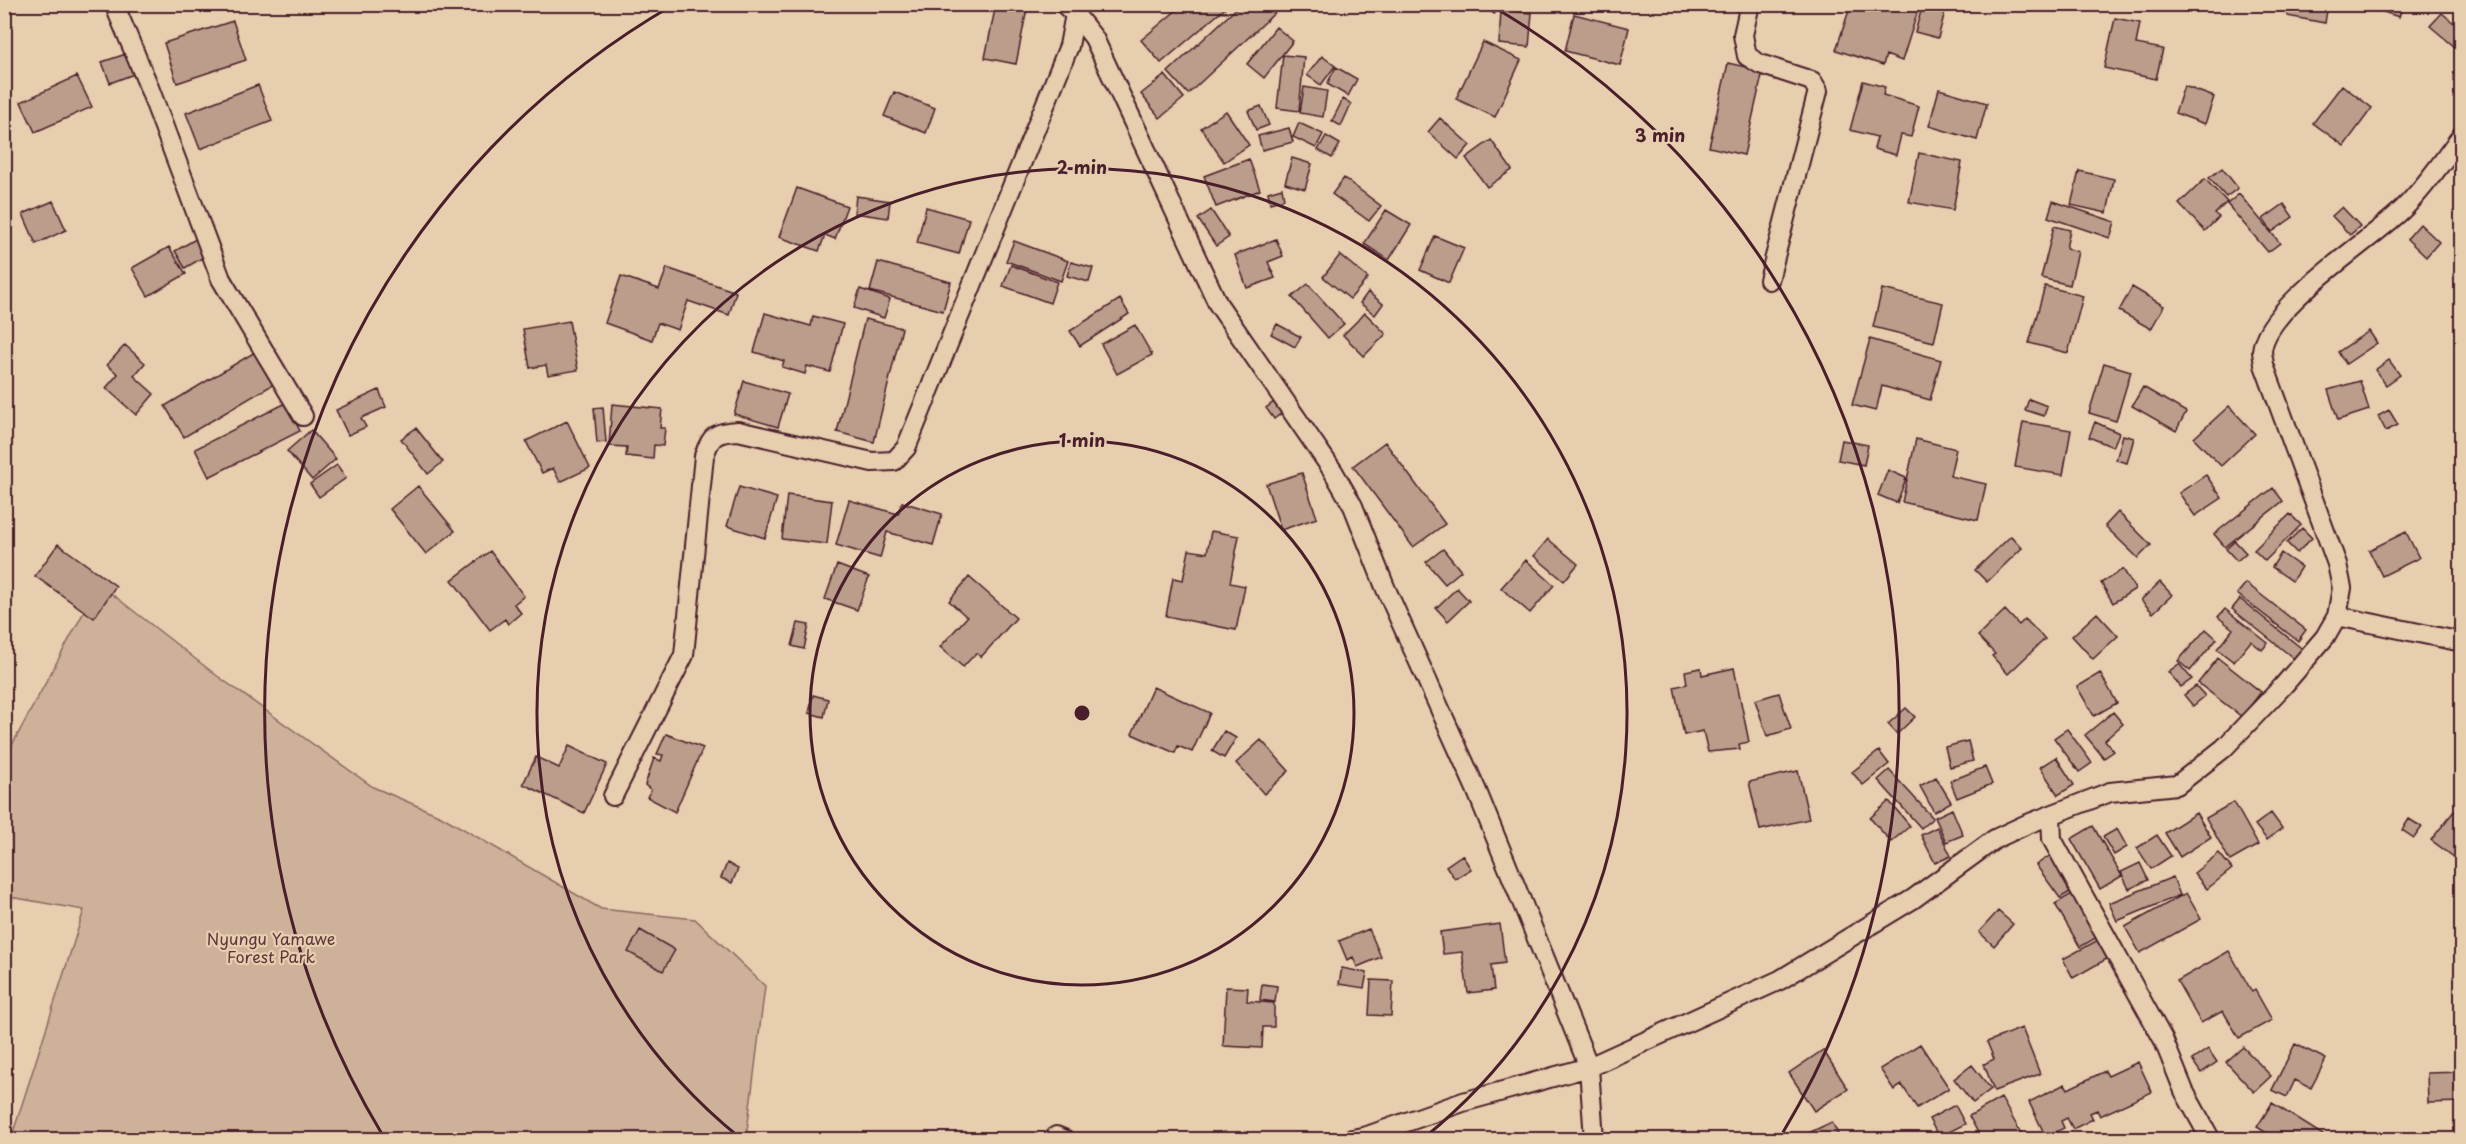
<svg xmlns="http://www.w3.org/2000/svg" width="2466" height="1144" viewBox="0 0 2466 1144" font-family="'Playpen Sans',sans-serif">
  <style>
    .green { fill: #cdb299; stroke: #8c6862; stroke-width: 1.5 }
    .building { fill: #ba9d8a; stroke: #4a1f2b; stroke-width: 1.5 }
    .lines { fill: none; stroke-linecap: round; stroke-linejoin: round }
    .street-casing { stroke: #4a1f2b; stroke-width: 22 }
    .street { stroke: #e6ceae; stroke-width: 18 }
    .ring { fill: none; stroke: #4a1f2b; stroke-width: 3 }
    .labels { text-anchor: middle; stroke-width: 4.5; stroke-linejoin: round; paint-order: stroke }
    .park-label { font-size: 16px; fill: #5e353c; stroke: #e6ceae }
    .centre { fill: #4a1f2b; stroke: #e6ceae; stroke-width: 3 }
    .ring-label { font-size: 18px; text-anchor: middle; font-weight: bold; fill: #4a1f2b; stroke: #e6ceae; stroke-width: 4.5; stroke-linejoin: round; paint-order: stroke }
  </style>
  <rect width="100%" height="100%" fill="#e6ceae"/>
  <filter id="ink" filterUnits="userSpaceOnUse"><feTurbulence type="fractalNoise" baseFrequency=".0167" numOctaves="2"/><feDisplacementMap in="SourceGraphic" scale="12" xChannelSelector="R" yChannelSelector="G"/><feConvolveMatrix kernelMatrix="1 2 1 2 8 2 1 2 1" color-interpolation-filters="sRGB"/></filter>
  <g filter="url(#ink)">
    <path class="green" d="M 99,584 L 216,675 L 373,787 L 441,816 L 601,909 L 695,919 L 765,986 L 746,1139 L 11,1139 L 84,910 L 5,896 L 4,760 Z"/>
    <path class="building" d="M 996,4 L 1027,9 L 1016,64 L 985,58 Z
      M 1184,4 L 1230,4 L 1161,63 L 1141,40 Z
      M 1241,4 L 1277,4 L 1280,8 L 1188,94 L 1168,72 Z
      M 1481,4 L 1500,4 L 1494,14 Z
      M 1851,4 L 1920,4 L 1902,61 L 1886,55 L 1883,65 L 1836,50 Z
      M 1923,4 L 1947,4 L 1938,38 L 1915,32 Z
      M 2289,4 L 2328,4 L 2325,23 L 2287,16 Z
      M 2369,4 L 2403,4 L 2399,17 L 2368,7 Z
      M 1501,10 L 1532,13 L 1529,47 L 1499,44 Z
      M 2442,13 L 2462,30 L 2462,53 L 2430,26 Z
      M 1574,14 L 1629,28 L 1620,65 L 1565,51 Z
      M 2115,18 L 2140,23 L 2136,44 L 2163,49 L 2156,79 L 2104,68 Z
      M 233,21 L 246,60 L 177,83 L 164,43 Z
      M 1276,27 L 1293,41 L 1264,78 L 1247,64 Z
      M 1483,42 L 1521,60 L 1495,117 L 1456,99 Z
      M 126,54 L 134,74 L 110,83 L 102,62 Z
      M 1283,55 L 1304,57 L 1299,111 L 1277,108 Z
      M 1322,56 L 1335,66 L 1321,85 L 1307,75 Z
      M 1728,63 L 1763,71 L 1744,155 L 1709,147 Z
      M 1336,67 L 1357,79 L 1348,96 L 1327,84 Z
      M 1165,75 L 1184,98 L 1160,118 L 1141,94 Z
      M 77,76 L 92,107 L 35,132 L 21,102 Z
      M 1863,81 L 1885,87 L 1883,95 L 1919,106 L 1911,137 L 1901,135 L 1896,155 L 1874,149 L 1877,137 L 1850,130 Z
      M 258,85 L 272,121 L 200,149 L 186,113 Z
      M 2342,85 L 2372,108 L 2344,146 L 2313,123 Z
      M 2184,86 L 2214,97 L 2205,124 L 2175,113 Z
      M 1304,87 L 1327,91 L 1323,117 L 1300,113 Z
      M 1939,89 L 1987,103 L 1977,140 L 1929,126 Z
      M 894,92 L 935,108 L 926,133 L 884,116 Z
      M 1343,99 L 1351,104 L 1341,126 L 1332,121 Z
      M 1261,106 L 1269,125 L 1256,130 L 1248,111 Z
      M 1226,111 L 1249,145 L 1224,162 L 1201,128 Z
      M 1440,118 L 1470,145 L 1458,159 L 1428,132 Z
      M 1299,123 L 1323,134 L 1316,148 L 1293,137 Z
      M 1289,128 L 1293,142 L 1262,150 L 1258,136 Z
      M 1326,136 L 1340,144 L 1332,158 L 1318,150 Z
      M 1491,140 L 1512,170 L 1487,187 L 1466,158 Z
      M 1919,153 L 1962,162 L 1953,210 L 1909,202 Z
      M 1292,158 L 1312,164 L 1305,189 L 1285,183 Z
      M 1249,159 L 1260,190 L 1216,207 L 1204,176 Z
      M 2222,168 L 2238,188 L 2226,197 L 2209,178 Z
      M 2079,171 L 2114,179 L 2107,213 L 2071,205 Z
      M 1344,178 L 1381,206 L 1369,221 L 1332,194 Z
      M 2205,179 L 2227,202 L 2215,214 L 2219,217 L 2205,231 L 2179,204 Z
      M 797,188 L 847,206 L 835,239 L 825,235 L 819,251 L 779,237 Z
      M 1282,188 L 1284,199 L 1270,203 L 1268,192 Z
      M 2239,194 L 2280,243 L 2268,252 L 2227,204 Z
      M 856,196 L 890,201 L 888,218 L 854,213 Z
      M 53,201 L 66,230 L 36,244 L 23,214 Z
      M 2053,201 L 2115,222 L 2110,238 L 2048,217 Z
      M 2284,204 L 2293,217 L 2272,232 L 2263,219 Z
      M 926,207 L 969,219 L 959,254 L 917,243 Z
      M 2342,207 L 2360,226 L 2350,235 L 2332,216 Z
      M 1211,210 L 1229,237 L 1216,246 L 1198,219 Z
      M 1386,210 L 1411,225 L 1389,260 L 1364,244 Z
      M 2420,224 L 2439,242 L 2426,257 L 2407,239 Z
      M 2054,226 L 2070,230 L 2066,248 L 2078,252 L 2070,285 L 2041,278 Z
      M 1435,236 L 1464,248 L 1449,283 L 1420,270 Z
      M 199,237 L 209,254 L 185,268 L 175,251 Z
      M 1276,239 L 1283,256 L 1268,262 L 1275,278 L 1247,288 L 1235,255 Z
      M 1014,241 L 1068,261 L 1061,281 L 1006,261 Z
      M 169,247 L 186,274 L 148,296 L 132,268 Z
      M 1340,255 L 1368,278 L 1350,299 L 1323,277 Z
      M 878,262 L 951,282 L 943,311 L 870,291 Z
      M 1071,262 L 1093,268 L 1089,282 L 1067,276 Z
      M 1011,265 L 1057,282 L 1050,303 L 1003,286 Z
      M 667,268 L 736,292 L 729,315 L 688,301 L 678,330 L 658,323 L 652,340 L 605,323 L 621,276 L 659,289 Z
      M 1308,284 L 1344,324 L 1328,338 L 1292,297 Z
      M 2045,286 L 2083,296 L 2068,353 L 2029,343 Z
      M 2132,287 L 2164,306 L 2151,329 L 2119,311 Z
      M 860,289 L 890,299 L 884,318 L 854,308 Z
      M 1882,289 L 1943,303 L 1934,342 L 1873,327 Z
      M 1368,292 L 1383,304 L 1375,315 L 1360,303 Z
      M 1120,299 L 1129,314 L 1080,346 L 1070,331 Z
      M 765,313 L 811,326 L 813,316 L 843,324 L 830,372 L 807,366 L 805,374 L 782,367 L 784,361 L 754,352 Z
      M 1365,313 L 1386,334 L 1364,356 L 1343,335 Z
      M 865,319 L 902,328 L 874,442 L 837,432 Z
      M 569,321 L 578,370 L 548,375 L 546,365 L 530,368 L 523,329 Z
      M 1277,324 L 1301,337 L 1295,347 L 1271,334 Z
      M 1135,325 L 1152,355 L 1117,374 L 1101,344 Z
      M 2369,331 L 2377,343 L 2346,364 L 2338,352 Z
      M 1870,339 L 1941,360 L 1930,400 L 1882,386 L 1876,411 L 1852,405 Z
      M 125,345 L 145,363 L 134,376 L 154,394 L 136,415 L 106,388 L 118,374 L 107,365 Z
      M 255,352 L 274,384 L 184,437 L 165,406 Z
      M 2389,360 L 2400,375 L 2386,385 L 2375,370 Z
      M 2104,363 L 2131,371 L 2116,421 L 2089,413 Z
      M 744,381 L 788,394 L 778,427 L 734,414 Z
      M 2360,381 L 2369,410 L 2338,420 L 2328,390 Z
      M 2143,387 L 2186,412 L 2176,431 L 2132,406 Z
      M 379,390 L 386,407 L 361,418 L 366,427 L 348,435 L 336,410 Z
      M 1279,398 L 1287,409 L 1274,419 L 1266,408 Z
      M 2029,399 L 2047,406 L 2044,416 L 2025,410 Z
      M 286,403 L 300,431 L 209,477 L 195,449 Z
      M 612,404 L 662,409 L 660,428 L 665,428 L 663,446 L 654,445 L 653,459 L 626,456 L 627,447 L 609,446 Z
      M 2229,406 L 2255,434 L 2221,466 L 2194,438 Z
      M 603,407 L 606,442 L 597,443 L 594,408 Z
      M 2389,410 L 2398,425 L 2386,431 L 2378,416 Z
      M 567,421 L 590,468 L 560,482 L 553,468 L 542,473 L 526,441 Z
      M 2023,422 L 2071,430 L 2063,475 L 2015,467 Z
      M 2095,422 L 2119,433 L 2113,447 L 2089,437 Z
      M 416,428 L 443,462 L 428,474 L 401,439 Z
      M 311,430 L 336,459 L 312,480 L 287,451 Z
      M 2123,435 L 2134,438 L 2127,463 L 2116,460 Z
      M 1916,439 L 1956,449 L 1950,476 L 1986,484 L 1978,520 L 1902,502 Z
      M 1842,440 L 1868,445 L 1864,465 L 1838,460 Z
      M 1385,442 L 1445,524 L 1413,547 L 1353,466 Z
      M 337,465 L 346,478 L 319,497 L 310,484 Z
      M 1888,470 L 1906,478 L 1897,503 L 1878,495 Z
      M 1302,473 L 1317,518 L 1281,530 L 1266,484 Z
      M 2206,475 L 2222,498 L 2195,516 L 2179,493 Z
      M 418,486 L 455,531 L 426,554 L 390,509 Z
      M 739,487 L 777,498 L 765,538 L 727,526 Z
      M 2273,488 L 2283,501 L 2225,547 L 2214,534 Z
      M 787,495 L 832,501 L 827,544 L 782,539 Z
      M 849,500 L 898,514 L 902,502 L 942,514 L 933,545 L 887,532 L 880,558 L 836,545 Z
      M 2118,512 L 2151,545 L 2138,558 L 2105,526 Z
      M 2290,514 L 2301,525 L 2265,561 L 2254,550 Z
      M 2302,528 L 2312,538 L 2297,553 L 2287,543 Z
      M 1211,531 L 1239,536 L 1230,583 L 1245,586 L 1236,630 L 1166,616 L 1173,578 L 1183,580 L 1189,550 L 1207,553 Z
      M 2406,532 L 2419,558 L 2382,576 L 2369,550 Z
      M 2011,536 L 2022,548 L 1987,582 L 1975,570 Z
      M 1548,539 L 1578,564 L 1564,581 L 1534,556 Z
      M 2235,541 L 2246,553 L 2237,561 L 2226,549 Z
      M 58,544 L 116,586 L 94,618 L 35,576 Z
      M 1443,549 L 1461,571 L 1445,584 L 1426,562 Z
      M 490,551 L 524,596 L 514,604 L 521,613 L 508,624 L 505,619 L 490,630 L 452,580 Z
      M 2281,553 L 2301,567 L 2292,581 L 2272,567 Z
      M 1526,560 L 1554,585 L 1530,613 L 1501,588 Z
      M 837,565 L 869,577 L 857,610 L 825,599 Z
      M 2123,569 L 2135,589 L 2113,603 L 2101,583 Z
      M 969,577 L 1016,618 L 981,657 L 976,653 L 963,667 L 940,647 L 967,617 L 949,601 Z
      M 2160,582 L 2172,595 L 2153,613 L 2141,600 Z
      M 2246,583 L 2306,630 L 2298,641 L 2237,594 Z
      M 1457,588 L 1469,601 L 1448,621 L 1436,608 Z
      M 2240,599 L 2305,651 L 2297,661 L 2232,609 Z
      M 2225,609 L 2268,643 L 2262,650 L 2251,641 L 2234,662 L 2217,649 L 2233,629 L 2218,617 Z
      M 2005,610 L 2019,625 L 2025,619 L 2045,639 L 2008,674 L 1992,656 L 1995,654 L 1978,636 Z
      M 2097,613 L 2118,636 L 2093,659 L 2072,636 Z
      M 798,623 L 809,625 L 804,649 L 792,646 Z
      M 2206,629 L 2217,639 L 2190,671 L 2178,661 Z
      M 2218,658 L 2261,692 L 2242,717 L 2198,683 Z
      M 2179,664 L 2192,679 L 2181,687 L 2168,672 Z
      M 1701,668 L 1702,675 L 1734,668 L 1749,742 L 1739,744 L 1740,749 L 1708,752 L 1703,731 L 1684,735 L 1674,687 L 1687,684 L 1685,671 Z
      M 2100,673 L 2117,703 L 2094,716 L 2077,687 Z
      M 2196,686 L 2205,696 L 2193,706 L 2184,695 Z
      M 1153,687 L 1210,713 L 1192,752 L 1178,746 L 1175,753 L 1132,734 Z
      M 1779,693 L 1791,729 L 1767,736 L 1755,700 Z
      M 813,695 L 828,699 L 824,717 L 809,713 Z
      M 1906,708 L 1915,717 L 1897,734 L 1888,724 Z
      M 2113,712 L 2123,724 L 2105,740 L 2114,751 L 2104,758 L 2085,735 Z
      M 2067,729 L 2092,763 L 2079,772 L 2054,738 Z
      M 1224,731 L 1236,738 L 1224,758 L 1212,751 Z
      M 666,734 L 703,748 L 675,812 L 647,797 L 651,790 L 645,785 L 654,758 L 661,761 L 663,755 L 657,754 Z
      M 1261,740 L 1289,771 L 1264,794 L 1236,763 Z
      M 1968,741 L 1973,761 L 1950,767 L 1945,747 Z
      M 569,746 L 607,764 L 584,813 L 523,784 L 536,757 L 559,768 Z
      M 1879,751 L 1889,764 L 1863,785 L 1852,772 Z
      M 2056,757 L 2074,785 L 2058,795 L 2040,767 Z
      M 1985,767 L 1992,784 L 1957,798 L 1950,781 Z
      M 1889,770 L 1933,818 L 1921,828 L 1878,780 Z
      M 1798,771 L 1809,819 L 1760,830 L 1749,782 Z
      M 1936,777 L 1951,802 L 1934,812 L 1920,786 Z
      M 1889,801 L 1910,826 L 1891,842 L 1870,818 Z
      M 2234,802 L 2258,845 L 2230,861 L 2206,818 Z
      M 1952,809 L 1963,835 L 1946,842 L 1935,817 Z
      M 2454,811 L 2462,817 L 2462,863 L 2431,840 Z
      M 2196,813 L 2211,837 L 2180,857 L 2165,833 Z
      M 2271,813 L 2282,828 L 2267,840 L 2255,825 Z
      M 2409,819 L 2422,827 L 2414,838 L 2402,830 Z
      M 2093,826 L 2122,876 L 2100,889 L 2071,839 Z
      M 1937,827 L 1951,856 L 1935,863 L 1921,835 Z
      M 2117,829 L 2127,847 L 2114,855 L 2103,837 Z
      M 2157,835 L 2171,856 L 2151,869 L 2137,848 Z
      M 2219,853 L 2232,869 L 2207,889 L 2194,873 Z
      M 1462,855 L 1471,869 L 1455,879 L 1446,866 Z
      M 2051,855 L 2075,889 L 2060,898 L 2036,865 Z
      M 727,863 L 738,869 L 732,883 L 721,878 Z
      M 2140,863 L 2148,880 L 2129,889 L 2121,872 Z
      M 2173,877 L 2180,895 L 2117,921 L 2109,903 Z
      M 2075,892 L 2101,935 L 2080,947 L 2055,904 Z
      M 2186,893 L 2201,919 L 2140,953 L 2125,927 Z
      M 1998,911 L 2013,924 L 1994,946 L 1979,932 Z
      M 1500,924 L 1505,963 L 1491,965 L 1494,990 L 1468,993 L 1462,952 L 1443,954 L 1440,932 Z
      M 1369,929 L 1381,957 L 1357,967 L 1353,957 L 1347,960 L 1339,941 Z
      M 640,930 L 675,950 L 663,971 L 628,952 Z
      M 2102,938 L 2112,956 L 2073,978 L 2063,959 Z
      M 2229,951 L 2252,992 L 2255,990 L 2272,1020 L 2239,1038 L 2223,1011 L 2201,1023 L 2177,981 Z
      M 1342,968 L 1367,973 L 1364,988 L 1339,984 Z
      M 1371,980 L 1393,981 L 1391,1016 L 1369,1015 Z
      M 1262,984 L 1277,986 L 1275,1002 L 1260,1000 Z
      M 1226,987 L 1248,988 L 1247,1001 L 1274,1003 L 1274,1027 L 1263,1027 L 1262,1048 L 1223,1046 Z
      M 2022,1028 L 2040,1074 L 1994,1091 L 1984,1064 L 1994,1059 L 1987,1042 Z
      M 1920,1044 L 1949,1088 L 1917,1108 L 1902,1085 L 1894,1090 L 1880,1069 Z
      M 2295,1044 L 2326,1059 L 2311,1088 L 2295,1080 L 2287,1097 L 2272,1090 Z
      M 2243,1047 L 2271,1076 L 2254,1092 L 2226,1062 Z
      M 2208,1049 L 2217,1062 L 2201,1073 L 2192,1060 Z
      M 1823,1050 L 1848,1089 L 1814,1111 L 1789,1073 Z
      M 2138,1062 L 2152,1092 L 2100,1116 L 2097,1110 L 2090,1113 L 2093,1119 L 2073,1129 L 2067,1118 L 2061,1121 L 2064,1128 L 2046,1137 L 2029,1102 L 2065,1084 L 2068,1089 L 2105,1071 L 2108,1076 Z
      M 1972,1065 L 1991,1089 L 1973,1103 L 1954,1079 Z
      M 2462,1072 L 2462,1102 L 2428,1103 L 2427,1073 Z
      M 2001,1098 L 2025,1140 L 1982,1140 L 1969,1116 Z
      M 2272,1103 L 2331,1140 L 2278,1140 L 2257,1127 Z
      M 1955,1105 L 1965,1124 L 1939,1137 L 1929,1119 Z
      M 1832,1122 L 1838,1134 L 1825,1140 L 1804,1140 L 1802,1136 Z
      M 2156,1134 L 2160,1140 L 2147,1140 Z"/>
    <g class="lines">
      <defs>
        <path id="street" d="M 114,4 L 147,82 L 221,279 L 303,416
          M 1064,4 L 1075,14 L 1094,38 L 1218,304 L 1333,471 L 1353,506 L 1385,587 L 1476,789 L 1589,1067 L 1594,1140
          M 1750,4 L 1743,35 L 1747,56 L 1760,64 L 1812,81 L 1818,91 L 1769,280
          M 2337,616 L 2462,642
          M 613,796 L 684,655 L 704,456 C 711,435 716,432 738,431 L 872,462 L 894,461 L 906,448 L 1069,46 L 1075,14
          M 2051,815 L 2052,839 L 2163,1039 L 2184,1091 L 2211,1140
          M 1056,1136 L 1066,1140
          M 1348,1140 L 1367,1136 L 1463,1102 L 1589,1067 L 1780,980 L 1913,899 L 1995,839 L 2025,825 L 2110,792 L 2177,785 L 2224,748 L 2283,686 L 2325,637 L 2337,616 L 2342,588 L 2337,564 L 2264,365 C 2264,361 2262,356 2262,351 C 2266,305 2373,240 2405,207 C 2427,185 2444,159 2462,135"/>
      </defs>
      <use href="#street" class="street-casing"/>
      <use href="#street" class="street"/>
    </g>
  </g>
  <g class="ring">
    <circle cx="1082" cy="713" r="272"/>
    <path d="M739 1137A545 545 0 1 1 1425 1137"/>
    <path d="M382 1134A817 817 0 0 1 673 5M1490 5A817 817 0 0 1 1782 1134"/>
  </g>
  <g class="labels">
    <g class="park-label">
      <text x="271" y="945">Nyungu Yamawe<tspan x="271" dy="18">Forest Park</tspan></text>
    </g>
  </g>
  <circle cx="1082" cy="713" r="9" class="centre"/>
  <g class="ring-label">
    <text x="1660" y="142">3 min</text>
    <text x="1082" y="174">2 min</text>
    <text x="1082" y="447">1 min</text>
  </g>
  <rect width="2466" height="1144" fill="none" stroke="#e6ceae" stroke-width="24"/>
  <rect x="12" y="12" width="2442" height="1120" fill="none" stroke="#4a1f2b" stroke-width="2" filter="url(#ink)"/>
</svg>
